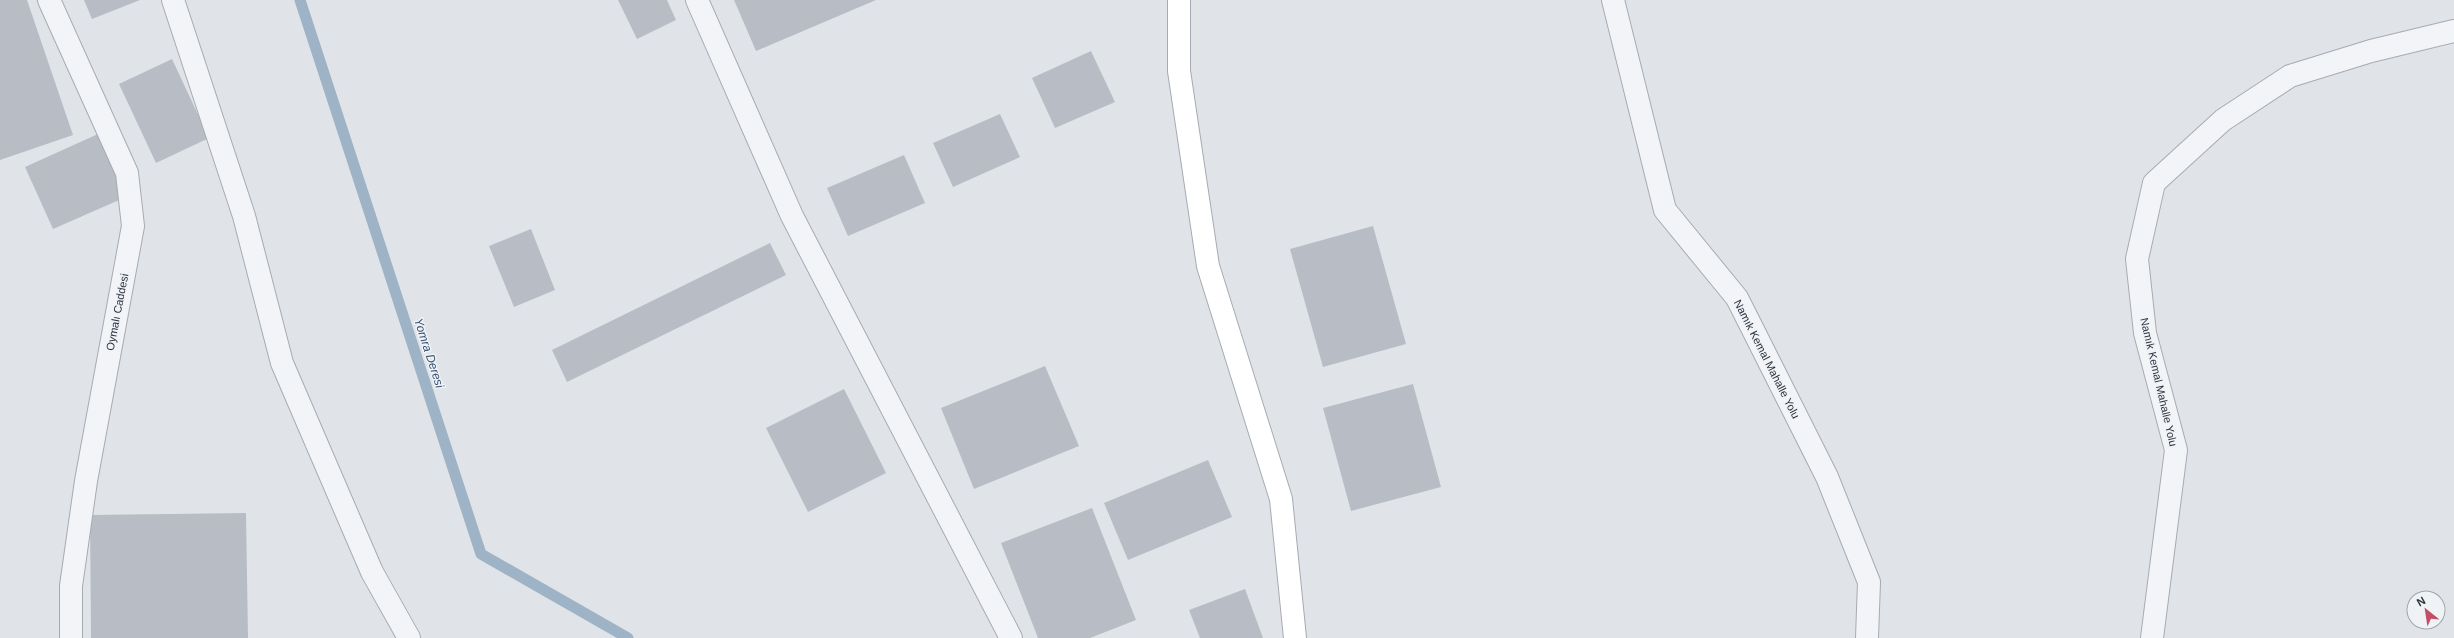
<svg xmlns="http://www.w3.org/2000/svg" width="2454" height="638" viewBox="0 0 2454 638" font-family="Helvetica,sans-serif">
  <style>
    .lines { fill: none; stroke-linecap: round; stroke-linejoin: round }
    .stream { stroke: #9eb3c6; stroke-width: 11 }
    .building { fill: #b8bdc5 }
    .minor-casing { stroke: #a6abb2; stroke-width: 24 }
    .tertiary-casing { stroke: #a6abb2; stroke-width: 24 }
    .secondary-casing { stroke: #a6abb2; stroke-width: 24 }
    .minor { stroke: #f3f4f7; stroke-width: 22 }
    .tertiary { stroke: #f3f4f7; stroke-width: 22 }
    .secondary { stroke: #fff; stroke-width: 22 }
    .labels { text-anchor: middle; stroke-width: 3; stroke-linejoin: round; paint-order: stroke }
    .street-label { font-size: 11px; fill: #2a323f; stroke: #f0f3f6 }
    .water-label { font-size: 12px; font-style: italic; fill: #375270; stroke: #f0f3f6 }
  </style>
  <rect width="100%" height="100%" fill="#e0e4e8"/>
  <g class="lines">
    <path class="stream" d="M 300,0 L 481,554 L 628,638"/>
  </g>
  <path class="building" d="M 0,0 L 27,0 L 73,135 L 0,160 Z
    M 84,0 L 140,0 L 92,19 Z
    M 618,0 L 667,0 L 676,20 L 637,39 Z
    M 734,0 L 876,0 L 756,51 Z
    M 1091,51 L 1115,102 L 1055,128 L 1032,78 Z
    M 172,59 L 209,138 L 156,163 L 119,84 Z
    M 1000,114 L 1020,157 L 953,187 L 933,143 Z
    M 98,134 L 126,197 L 53,229 L 25,167 Z
    M 904,155 L 925,203 L 848,236 L 827,188 Z
    M 1373,226 L 1406,344 L 1323,367 L 1290,249 Z
    M 531,229 L 555,290 L 514,307 L 489,246 Z
    M 770,243 L 786,275 L 567,382 L 552,350 Z
    M 1045,366 L 1079,446 L 974,489 L 941,408 Z
    M 1413,384 L 1441,487 L 1351,511 L 1323,408 Z
    M 844,389 L 886,473 L 808,512 L 766,428 Z
    M 1208,460 L 1232,517 L 1128,560 L 1104,503 Z
    M 1092,508 L 1136,620 L 1090,638 L 1038,638 L 1001,543 Z
    M 246,513 L 248,638 L 91,638 L 90,515 Z
    M 1245,589 L 1263,638 L 1200,638 L 1189,610 Z"/>
  <g class="lines">
    <defs>
      <path id="minor" d="M 49,0 L 127,173 L 133,226 L 86,481 L 71,586 L 71,638
        M 173,0 L 244,216 L 282,363 L 372,572 L 409,638
        M 697,0 L 792,216 L 1011,638"/>
      <path id="tertiary" d="M 1613,0 L 1665,210 L 1737,298 L 1827,477 L 1869,582 L 1867,638
        M 2152,638 L 2176,450 L 2145,333 L 2137,259 L 2154,183 L 2223,120 L 2290,76 L 2371,51 L 2454,31"/>
      <path id="secondary" d="M 1179,0 L 1179,71 L 1208,266 L 1281,499 L 1295,638"/>
    </defs>
    <use href="#minor" class="minor-casing"/>
    <use href="#tertiary" class="tertiary-casing"/>
    <use href="#secondary" class="secondary-casing"/>
    <use href="#minor" class="minor"/>
    <use href="#tertiary" class="tertiary"/>
    <use href="#secondary" class="secondary"/>
  </g>
  <g class="labels">
    <g class="street-label">
      <text transform="translate(117 312) rotate(-79)" y="4">Oymalı Caddesi</text>
      <text transform="translate(1767 359) rotate(63)" y="4">Namık Kemal Mahalle Yolu</text>
      <text transform="translate(2159 382) rotate(77)" y="4">Namık Kemal Mahalle Yolu</text>
    </g>
    <g class="water-label">
      <text transform="translate(429 353) rotate(72)" y="4">Yomra Deresi</text>
    </g>
  </g>
  <g transform="translate(2426 610) rotate(330)"><circle r="19" fill="#f0f3f6" stroke="#a1a6ad"/>
  <path d="M0-3L7 15L0 10L-7 15Z" fill="#c54e64"/>
  <text y="-6" font-size="11" font-weight="bold" text-anchor="middle" fill="#2a323f">N</text>
  </g>
</svg>
